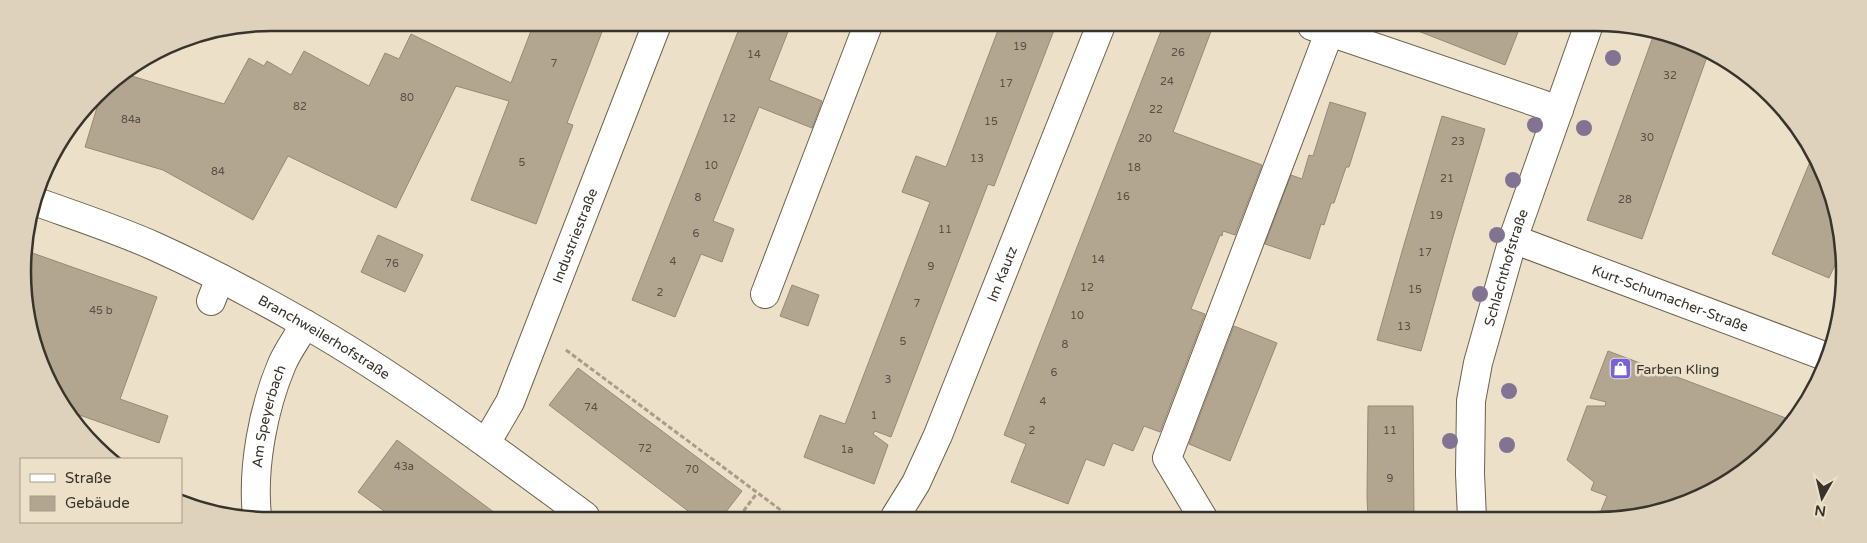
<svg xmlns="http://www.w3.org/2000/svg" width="1867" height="543" viewBox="0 0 1867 543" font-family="'Varela Round',sans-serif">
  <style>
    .building { fill: #b2a691; stroke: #958a75 }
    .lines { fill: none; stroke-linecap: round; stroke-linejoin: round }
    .minor-casing { stroke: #6d624e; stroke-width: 30 }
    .path { stroke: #a69d8b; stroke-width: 3; stroke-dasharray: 5 2.5; stroke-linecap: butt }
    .minor { stroke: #fff; stroke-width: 28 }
    .tree { fill: #827393 }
    .labels { text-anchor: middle; stroke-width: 5; stroke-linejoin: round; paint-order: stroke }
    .number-label { font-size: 11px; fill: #575044 }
    .street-label { font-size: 14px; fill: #39342b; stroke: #ece0c9 }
    .poi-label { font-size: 14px; fill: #39342b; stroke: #ece0c9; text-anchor: start }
    .rim { fill: none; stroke: #39342b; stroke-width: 2.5 }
  </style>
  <rect width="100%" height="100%" fill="#ece0c9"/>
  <path class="building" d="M 534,23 L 605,24 L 567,123 L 573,125 L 536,224 L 471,200 L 509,101 L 456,86 L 396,208 L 288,156 L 253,220 L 163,170 L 85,147 L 102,91 L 107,84 L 125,74 L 224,104 L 249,58 L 264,66 L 267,61 L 291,75 L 304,51 L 369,86 L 385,53 L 399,59 L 411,34 L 511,83 Z
    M 741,24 L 791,24 L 769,80 L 822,101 L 812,128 L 759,107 L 713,221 L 734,229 L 722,262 L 701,254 L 675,317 L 632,300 Z
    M 1000,25 L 1056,25 L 994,186 L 988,184 L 891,437 L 875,431 L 873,434 L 888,445 L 874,484 L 804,457 L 820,415 L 845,424 L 930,202 L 902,192 L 916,156 L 946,167 Z
    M 1163,26 L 1213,26 L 1173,132 L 1262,165 L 1235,235 L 1223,231 L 1222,236 L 1220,235 L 1191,309 L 1205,314 L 1160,432 L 1144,426 L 1133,451 L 1113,443 L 1104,466 L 1086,459 L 1068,504 L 1011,482 L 1026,444 L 1004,435 Z
    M 1413,26 L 1496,27 L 1520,27 L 1505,65 L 1413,29 Z
    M 1654,34 L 1708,54 L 1642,239 L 1587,220 Z
    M 1330,102 L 1366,113 L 1349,167 L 1346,167 L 1334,203 L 1331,203 L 1324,225 L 1321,224 L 1310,259 L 1265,244 L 1291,175 L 1302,179 L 1309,155 L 1313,156 Z
    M 1442,116 L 1485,129 L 1452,240 L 1421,351 L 1377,340 L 1403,248 Z
    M 1812,157 L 1840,223 L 1840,254 L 1829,278 L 1772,254 Z
    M 378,235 L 423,255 L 405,292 L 361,272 Z
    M 24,250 L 157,297 L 120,399 L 168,416 L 159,443 L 68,411 L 31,336 L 23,255 Z
    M 792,285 L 819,295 L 808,326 L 780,316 Z
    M 1234,326 L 1277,343 L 1230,461 L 1189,444 Z
    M 1608,351 L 1640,363 L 1791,420 L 1771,448 L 1705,495 L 1628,518 L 1598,518 L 1607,496 L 1591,490 L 1594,482 L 1567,460 L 1587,406 L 1605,406 L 1606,402 L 1590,398 Z
    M 578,368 L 742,491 L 722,517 L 696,517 L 549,405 Z
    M 1368,406 L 1413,406 L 1414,518 L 1368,518 L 1367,497 Z
    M 397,440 L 499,516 L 391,516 L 358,492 Z"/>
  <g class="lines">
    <defs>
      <g id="minor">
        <path d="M 1312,26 L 1559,110"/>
        <path id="s1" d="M 37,202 C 76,216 116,229 154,246 C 205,269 256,296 305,324 C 403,380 494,449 585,516"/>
        <path id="s2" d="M 1513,239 L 1827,357"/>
        <path d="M 765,294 L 868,25"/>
        <path d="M 211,301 L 220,278"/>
        <path id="s3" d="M 486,443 L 510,402 L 657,24"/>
        <path id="s4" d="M 257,516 C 252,468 263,409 282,364 C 288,350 298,337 305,324"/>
        <path id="s5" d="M 895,517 L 916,483 L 938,435 L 1101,25"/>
        <path d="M 1203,518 L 1167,458 L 1329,33"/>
        <path id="s6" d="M 1472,518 L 1470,474 L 1471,401 L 1478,363 L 1513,239 L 1588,27"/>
      </g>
    </defs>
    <use href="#minor" class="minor-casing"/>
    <path class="path" d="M 566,350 L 790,517
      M 739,517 L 757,493"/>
    <use href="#minor" class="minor"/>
  </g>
  <g class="tree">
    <circle cx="1613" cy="58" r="8"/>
    <circle cx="1535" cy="125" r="8"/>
    <circle cx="1584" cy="128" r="8"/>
    <circle cx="1513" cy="180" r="8"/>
    <circle cx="1497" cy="235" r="8"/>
    <circle cx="1480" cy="294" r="8"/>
    <circle cx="1509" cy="391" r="8"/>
    <circle cx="1450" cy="441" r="8"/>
    <circle cx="1507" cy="445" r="8"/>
  </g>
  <defs>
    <symbol id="shop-square" viewBox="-11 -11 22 22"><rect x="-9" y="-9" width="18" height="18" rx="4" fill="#7462dd" stroke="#ece0c9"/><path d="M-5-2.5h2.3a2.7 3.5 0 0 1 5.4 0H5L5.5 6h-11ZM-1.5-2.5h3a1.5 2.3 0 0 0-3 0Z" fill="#fff"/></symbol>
  </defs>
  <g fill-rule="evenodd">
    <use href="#shop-square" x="1608" y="356" width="25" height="25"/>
  </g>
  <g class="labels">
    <g class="number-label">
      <text x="1020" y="50">19</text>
      <text x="1178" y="56">26</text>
      <text x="754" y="58">14</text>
      <text x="554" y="67">7</text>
      <text x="1670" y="79">32</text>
      <text x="1167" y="85">24</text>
      <text x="1006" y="87">17</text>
      <text x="407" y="101">80</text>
      <text x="300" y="110">82</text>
      <text x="1156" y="113">22</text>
      <text x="729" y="122">12</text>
      <text x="131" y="123">84a</text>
      <text x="991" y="125">15</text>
      <text x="1647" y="141">30</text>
      <text x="1145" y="142">20</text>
      <text x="1458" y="145">23</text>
      <text x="977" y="162">13</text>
      <text x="522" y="166">5</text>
      <text x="711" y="169">10</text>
      <text x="1134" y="171">18</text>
      <text x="218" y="175">84</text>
      <text x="1447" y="182">21</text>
      <text x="1123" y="200">16</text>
      <text x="698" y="201">8</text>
      <text x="1625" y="203">28</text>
      <text x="1436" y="219">19</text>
      <text x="945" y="233">11</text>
      <text x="696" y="237">6</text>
      <text x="1425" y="256">17</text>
      <text x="1098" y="263">14</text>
      <text x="673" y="265">4</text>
      <text x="392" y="267">76</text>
      <text x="931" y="270">9</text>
      <text x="1087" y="291">12</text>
      <text x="1415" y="293">15</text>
      <text x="660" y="296">2</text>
      <text x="917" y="307">7</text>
      <text x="101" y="314">45 b</text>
      <text x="1077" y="319">10</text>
      <text x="1404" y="330">13</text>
      <text x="903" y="345">5</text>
      <text x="1065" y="348">8</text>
      <text x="1054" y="376">6</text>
      <text x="888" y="383">3</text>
      <text x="1043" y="405">4</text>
      <text x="591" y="411">74</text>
      <text x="874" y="419">1</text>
      <text x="1032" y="434">2</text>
      <text x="1390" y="434">11</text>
      <text x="645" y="452">72</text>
      <text x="847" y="453">1a</text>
      <text x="404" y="470">43a</text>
      <text x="692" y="473">70</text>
      <text x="1390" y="482">9</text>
    </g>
    <g class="street-label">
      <text dy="5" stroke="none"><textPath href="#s3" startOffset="226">Industriestraße</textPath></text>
      <text dy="5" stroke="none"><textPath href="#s6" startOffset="255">Schlachthofstraße</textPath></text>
      <text dy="5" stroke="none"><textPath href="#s5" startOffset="266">Im Kautz</textPath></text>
      <text dy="5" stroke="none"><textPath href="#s2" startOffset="168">Kurt-Schumacher-Straße</textPath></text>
      <text dy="5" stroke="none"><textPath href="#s1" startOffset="318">Branchweilerhofstraße</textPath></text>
      <text dy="5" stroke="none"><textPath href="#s4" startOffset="101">Am Speyerbach</textPath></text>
    </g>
    <g class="poi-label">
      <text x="1636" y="374">Farben Kling</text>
    </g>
  </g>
  <path d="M0 0H1867V543H0ZM271 31H1596A240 240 0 0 1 1836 271V272A240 240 0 0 1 1596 512H271A240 240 0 0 1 31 272V271A240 240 0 0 1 271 31Z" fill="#ded2bc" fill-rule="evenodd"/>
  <path class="rim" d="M271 31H1596A240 240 0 0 1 1836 271V272A240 240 0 0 1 1596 512H271A240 240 0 0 1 31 272V271A240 240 0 0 1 271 31Z"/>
  <rect x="20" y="458" width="162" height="65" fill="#ece0c9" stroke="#a49b8a"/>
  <rect x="30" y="474" width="25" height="8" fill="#ffffff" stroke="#a49b8a"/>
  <text x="65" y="483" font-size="15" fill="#39342b">Straße</text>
  <rect x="30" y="496" width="25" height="15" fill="#b2a691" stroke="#a49b8a"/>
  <text x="65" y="508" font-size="15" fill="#39342b">Gebäude</text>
  <g transform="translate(1822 498) rotate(188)" stroke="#ece0c9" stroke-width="4" paint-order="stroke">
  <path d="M0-4L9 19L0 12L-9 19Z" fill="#39342b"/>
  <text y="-8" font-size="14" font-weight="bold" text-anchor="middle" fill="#39342b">N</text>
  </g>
</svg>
